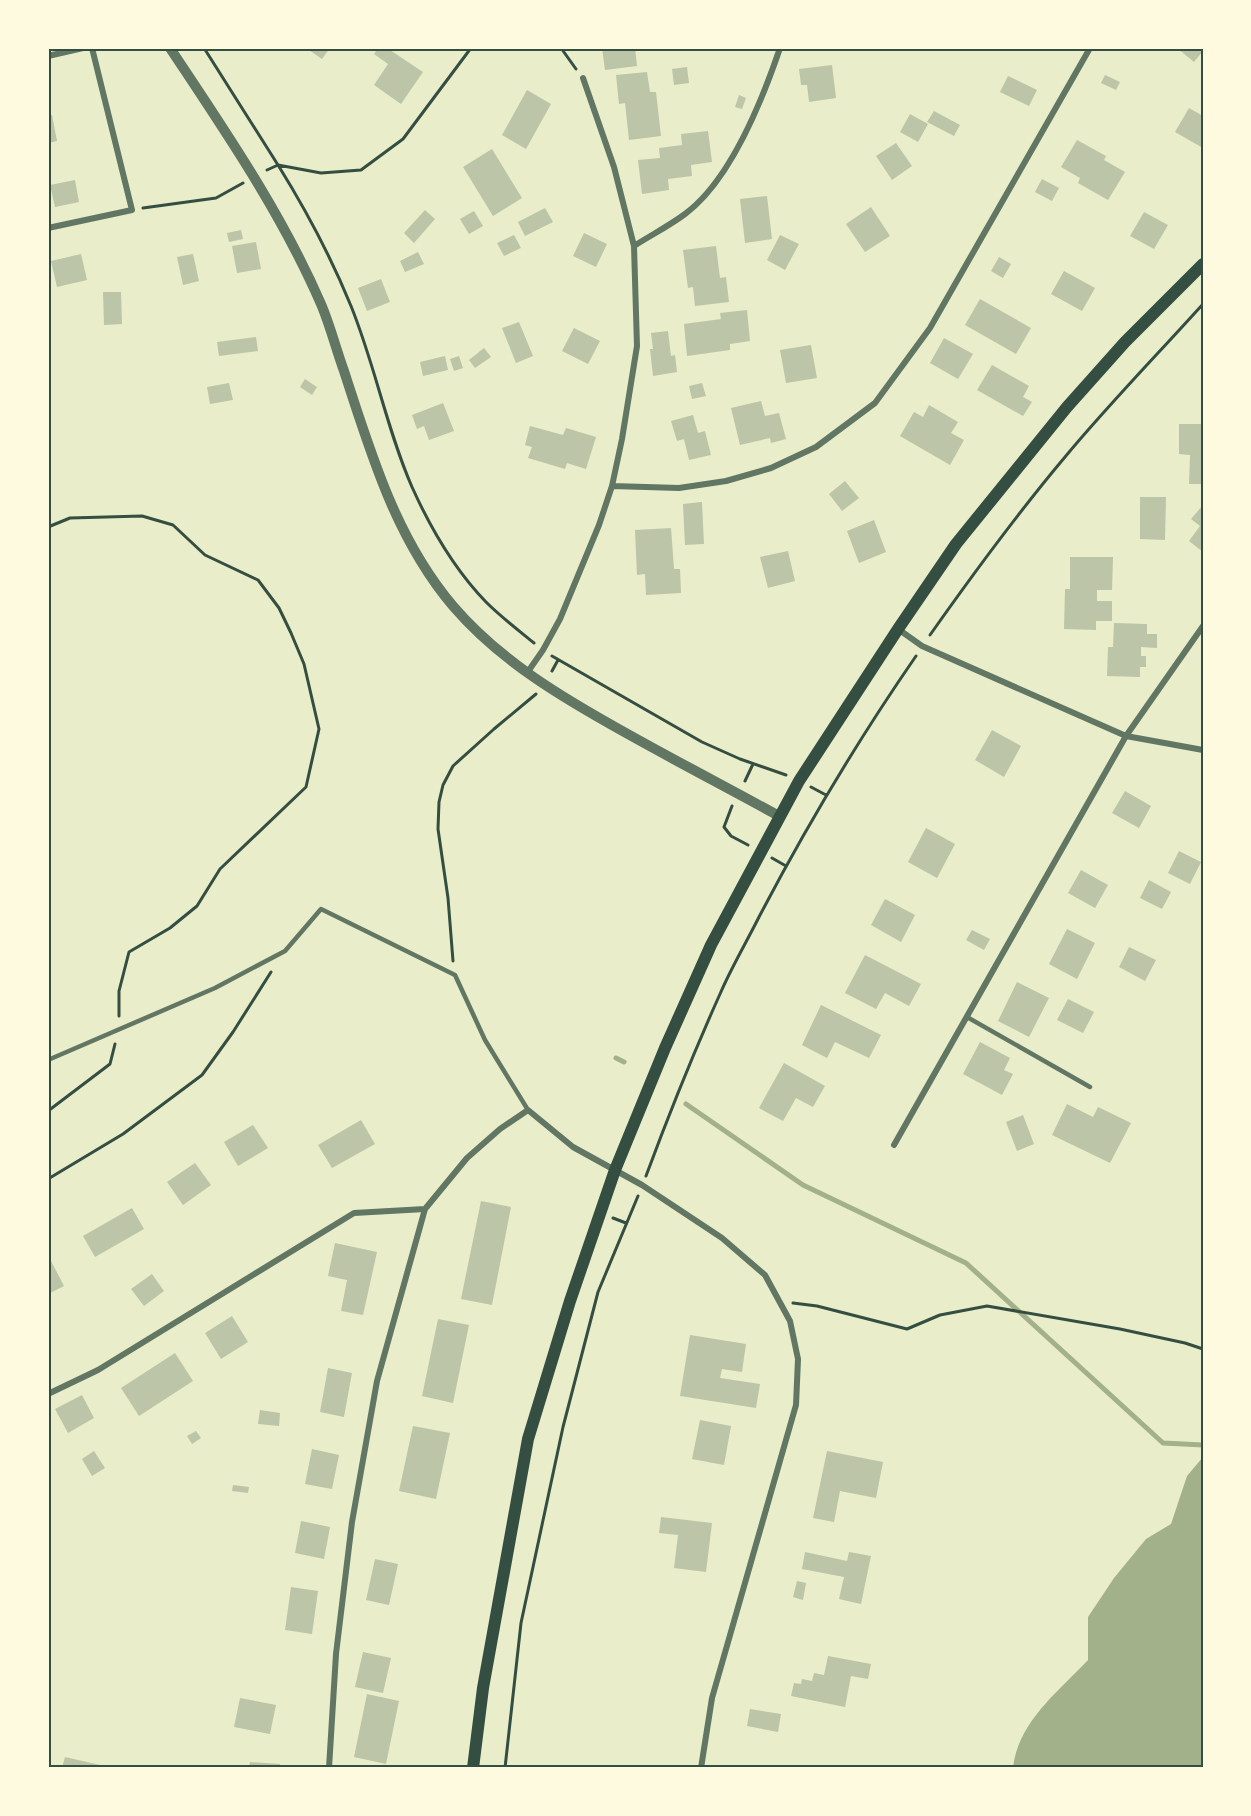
<svg xmlns="http://www.w3.org/2000/svg" width="1251" height="1816" viewBox="0 0 1251 1816" font-family="'Work Sans',sans-serif">
  <style>
    .water { fill: #a3b18a }
    .lines { fill: none; stroke-linecap: round; stroke-linejoin: round }
    .stream { stroke: #a3b18a; stroke-width: 5 }
    .building { fill: #bcc5a7 }
    .path { stroke: #344e41; stroke-width: 3 }
    .service { stroke: #617663; stroke-width: 4.5 }
    .minor { stroke: #617663; stroke-width: 6 }
    .tertiary { stroke: #617663; stroke-width: 10 }
    .secondary { stroke: #344e41; stroke-width: 12 }
    .neatline { fill: none; stroke: #344e41; stroke-width: 2 }
  </style>
  <rect width="100%" height="100%" fill="#e9edc9"/>
  <path class="water" d="M 1203,1457 L 1203,1768 L 1013,1768 C 1018,1722 1058,1692 1088,1660 L 1088,1617 L 1114,1578 L 1146,1539 L 1171,1524 L 1187,1476 Z"/>
  <g class="lines">
    <path class="stream" d="M 616,1058 L 624,1062
      M 686,1104 L 803,1185 L 966,1263 L 1163,1443 L 1203,1445"/>
  </g>
  <path class="building" d="M 306,48 L 330,48 L 322,59 Z
    M 378,48 L 387,48 L 423,72 L 401,104 L 374,85 L 388,64 L 374,54 Z
    M 602,48 L 635,48 L 637,66 L 605,70 Z
    M 1177,48 L 1203,48 L 1203,51 L 1194,62 Z
    M 832,65 L 836,98 L 809,102 L 807,85 L 801,85 L 799,69 Z
    M 687,67 L 689,83 L 674,85 L 672,69 Z
    M 647,72 L 650,92 L 656,92 L 661,136 L 629,140 L 625,103 L 619,104 L 616,75 Z
    M 1105,75 L 1120,82 L 1116,90 L 1101,83 Z
    M 1008,76 L 1037,90 L 1029,106 L 1000,92 Z
    M 527,90 L 551,104 L 526,149 L 502,135 Z
    M 739,95 L 746,98 L 742,109 L 735,107 Z
    M 1189,108 L 1203,116 L 1203,148 L 1175,132 Z
    M 934,111 L 960,125 L 954,136 L 927,122 Z
    M 910,114 L 928,124 L 918,142 L 900,132 Z
    M 52,115 L 57,141 L 48,143 L 48,116 Z
    M 708,131 L 712,162 L 691,165 L 692,176 L 668,179 L 669,190 L 642,194 L 638,160 L 660,158 L 659,148 L 682,145 L 681,134 Z
    M 1077,140 L 1106,156 L 1104,160 L 1125,172 L 1108,200 L 1078,183 L 1080,178 L 1061,167 Z
    M 896,143 L 912,166 L 892,180 L 876,156 Z
    M 492,149 L 522,198 L 493,216 L 463,167 Z
    M 1042,179 L 1059,188 L 1052,201 L 1035,192 Z
    M 75,180 L 79,202 L 55,207 L 50,185 Z
    M 767,196 L 772,239 L 745,243 L 740,199 Z
    M 871,207 L 890,236 L 865,252 L 846,224 Z
    M 545,208 L 553,222 L 525,236 L 518,222 Z
    M 425,210 L 435,219 L 414,243 L 404,233 Z
    M 474,211 L 483,226 L 469,234 L 460,219 Z
    M 1144,212 L 1168,225 L 1154,249 L 1130,236 Z
    M 241,230 L 243,239 L 229,242 L 227,233 Z
    M 584,233 L 607,244 L 596,267 L 573,256 Z
    M 514,235 L 521,248 L 504,256 L 497,243 Z
    M 780,235 L 799,244 L 785,270 L 767,260 Z
    M 256,242 L 261,269 L 237,273 L 232,246 Z
    M 716,246 L 720,278 L 726,277 L 729,302 L 695,306 L 693,287 L 688,288 L 683,250 Z
    M 418,252 L 424,264 L 405,272 L 400,261 Z
    M 81,254 L 87,280 L 57,287 L 51,261 Z
    M 193,254 L 199,281 L 183,285 L 177,257 Z
    M 999,257 L 1011,264 L 1003,278 L 991,271 Z
    M 1064,271 L 1095,288 L 1082,311 L 1051,294 Z
    M 381,279 L 390,302 L 367,311 L 358,288 Z
    M 103,292 L 121,292 L 122,324 L 104,325 Z
    M 980,299 L 1031,328 L 1016,354 L 965,325 Z
    M 747,310 L 750,341 L 730,344 L 730,350 L 687,356 L 684,324 L 721,319 L 720,313 Z
    M 519,322 L 533,356 L 516,363 L 502,328 Z
    M 574,328 L 600,341 L 588,364 L 562,351 Z
    M 668,331 L 671,356 L 675,355 L 677,372 L 653,376 L 650,349 L 653,349 L 651,333 Z
    M 256,337 L 258,351 L 219,356 L 217,342 Z
    M 944,338 L 973,354 L 958,379 L 930,363 Z
    M 811,345 L 817,378 L 786,383 L 780,350 Z
    M 484,348 L 491,357 L 475,368 L 469,360 Z
    M 445,356 L 448,370 L 423,376 L 420,362 Z
    M 459,356 L 463,368 L 454,371 L 450,359 Z
    M 992,365 L 1029,386 L 1023,397 L 1032,402 L 1023,416 L 977,390 Z
    M 305,379 L 317,387 L 312,395 L 300,387 Z
    M 229,383 L 233,400 L 210,404 L 207,387 Z
    M 702,383 L 706,396 L 692,399 L 689,386 Z
    M 761,401 L 765,416 L 779,413 L 786,439 L 771,443 L 770,438 L 740,445 L 731,408 Z
    M 443,403 L 454,431 L 429,440 L 424,426 L 417,429 L 412,415 Z
    M 929,405 L 958,422 L 951,433 L 964,440 L 950,465 L 900,436 L 914,412 L 923,417 Z
    M 693,415 L 698,433 L 705,431 L 711,455 L 689,460 L 684,439 L 677,441 L 671,421 Z
    M 1179,424 L 1203,424 L 1203,484 L 1189,484 L 1190,455 L 1179,454 Z
    M 530,426 L 563,435 L 566,428 L 596,437 L 586,469 L 567,463 L 565,469 L 528,458 L 532,447 L 525,445 Z
    M 845,481 L 859,498 L 842,511 L 829,494 Z
    M 1140,497 L 1166,497 L 1165,540 L 1140,539 Z
    M 702,502 L 704,544 L 685,545 L 683,504 Z
    M 1203,505 L 1203,552 L 1189,541 L 1200,526 L 1191,519 Z
    M 874,520 L 886,552 L 859,563 L 847,531 Z
    M 671,528 L 674,569 L 680,569 L 681,593 L 646,595 L 645,574 L 637,575 L 635,530 Z
    M 788,551 L 795,581 L 768,588 L 760,557 Z
    M 1070,557 L 1113,557 L 1112,590 L 1097,590 L 1097,601 L 1112,601 L 1112,621 L 1096,621 L 1096,630 L 1064,629 L 1065,589 L 1070,589 Z
    M 1114,623 L 1147,624 L 1147,634 L 1157,634 L 1157,648 L 1141,647 L 1141,656 L 1146,656 L 1146,667 L 1140,667 L 1140,677 L 1107,676 L 1108,647 L 1113,647 Z
    M 992,730 L 1021,746 L 1004,777 L 975,760 Z
    M 1125,791 L 1151,806 L 1139,828 L 1112,813 Z
    M 926,828 L 955,844 L 937,878 L 908,862 Z
    M 1179,851 L 1201,862 L 1190,884 L 1168,873 Z
    M 1081,870 L 1108,885 L 1095,908 L 1068,893 Z
    M 1149,880 L 1171,892 L 1162,909 L 1140,898 Z
    M 885,899 L 915,915 L 901,942 L 871,925 Z
    M 1067,929 L 1095,943 L 1077,979 L 1049,964 Z
    M 972,930 L 990,939 L 984,950 L 966,940 Z
    M 1129,947 L 1156,960 L 1145,981 L 1119,967 Z
    M 865,955 L 921,984 L 909,1006 L 885,993 L 876,1009 L 845,993 Z
    M 1017,982 L 1049,998 L 1029,1037 L 998,1021 Z
    M 1068,999 L 1094,1012 L 1083,1033 L 1057,1020 Z
    M 821,1005 L 881,1035 L 869,1058 L 835,1042 L 827,1058 L 802,1045 Z
    M 980,1042 L 1010,1058 L 1004,1070 L 1013,1074 L 1002,1095 L 963,1074 Z
    M 784,1063 L 825,1086 L 813,1107 L 796,1098 L 783,1121 L 759,1108 Z
    M 1067,1104 L 1093,1117 L 1098,1107 L 1131,1123 L 1110,1163 L 1052,1135 Z
    M 1023,1115 L 1034,1144 L 1017,1151 L 1006,1122 Z
    M 361,1120 L 375,1144 L 332,1168 L 318,1145 Z
    M 253,1125 L 268,1148 L 238,1166 L 224,1142 Z
    M 195,1163 L 211,1185 L 183,1205 L 167,1182 Z
    M 481,1201 L 511,1207 L 492,1305 L 461,1299 Z
    M 132,1208 L 144,1229 L 95,1257 L 83,1236 Z
    M 335,1243 L 377,1252 L 363,1315 L 341,1311 L 347,1280 L 328,1276 Z
    M 50,1259 L 64,1286 L 48,1294 L 48,1260 Z
    M 152,1274 L 164,1291 L 144,1306 L 131,1289 Z
    M 232,1316 L 248,1342 L 221,1359 L 205,1333 Z
    M 438,1319 L 469,1325 L 453,1403 L 422,1396 Z
    M 690,1335 L 746,1344 L 742,1372 L 722,1369 L 720,1378 L 760,1384 L 756,1408 L 680,1396 Z
    M 175,1353 L 193,1381 L 139,1416 L 121,1388 Z
    M 328,1368 L 352,1373 L 344,1417 L 320,1412 Z
    M 82,1395 L 94,1418 L 68,1433 L 55,1409 Z
    M 260,1410 L 280,1413 L 279,1426 L 258,1424 Z
    M 700,1420 L 731,1426 L 724,1465 L 692,1459 Z
    M 413,1426 L 450,1433 L 436,1499 L 399,1491 Z
    M 196,1431 L 201,1438 L 192,1444 L 187,1436 Z
    M 312,1449 L 339,1455 L 332,1489 L 305,1484 Z
    M 94,1451 L 105,1468 L 92,1476 L 82,1459 Z
    M 827,1451 L 883,1462 L 876,1498 L 840,1491 L 834,1522 L 813,1518 Z
    M 233,1485 L 249,1487 L 248,1493 L 232,1491 Z
    M 661,1517 L 712,1523 L 706,1572 L 674,1568 L 678,1535 L 659,1533 Z
    M 301,1521 L 330,1527 L 324,1559 L 295,1553 Z
    M 805,1552 L 847,1561 L 849,1552 L 871,1556 L 861,1604 L 839,1599 L 844,1577 L 802,1569 Z
    M 375,1559 L 398,1564 L 389,1605 L 366,1600 Z
    M 797,1581 L 806,1583 L 803,1600 L 793,1597 Z
    M 291,1587 L 318,1591 L 312,1634 L 285,1630 Z
    M 363,1652 L 391,1658 L 383,1693 L 355,1687 Z
    M 828,1656 L 871,1664 L 868,1679 L 851,1676 L 845,1707 L 791,1696 L 794,1683 L 801,1684 L 802,1679 L 812,1681 L 814,1673 L 824,1675 Z
    M 367,1694 L 399,1701 L 386,1764 L 354,1757 Z
    M 240,1698 L 276,1705 L 270,1734 L 234,1727 Z
    M 750,1709 L 781,1714 L 778,1732 L 747,1726 Z
    M 65,1757 L 109,1767 L 109,1768 L 62,1768 Z
    M 250,1762 L 280,1764 L 280,1768 L 249,1768 Z"/>
  <g class="lines">
    <path class="path" d="M 204,48 L 278,165 L 321,173 L 361,170 L 403,139 L 471,48
      M 561,48 L 576,69
      M 267,170 L 278,165 C 306,210 331,257 351,306 C 375,365 387,430 412,487 C 430,527 455,570 486,602 C 501,617 518,630 534,643
      M 143,208 L 216,198 L 243,183
      M 48,527 L 70,518 L 142,516 L 173,525 L 205,555 L 258,580 L 279,608 L 291,633 L 304,664 L 319,729 L 306,787 L 220,869 L 197,906 L 170,928 L 129,952 L 119,991 L 119,1016
      M 930,635 C 973,574 1017,514 1065,457 C 1109,404 1157,355 1203,304
      M 552,656 L 702,742 L 740,759 L 786,775
      M 552,671 L 558,660
      M 745,781 L 753,764
      M 811,787 L 826,795
      M 732,806 L 724,827 L 731,836 L 748,845
      M 772,858 L 786,866
      M 453,961 L 448,898 L 438,829 L 439,802 L 443,785 L 453,766 L 494,729 L 536,694
      M 48,1111 L 110,1064 L 115,1044
      M 646,1176 C 669,1114 693,1054 720,994 C 731,968 746,943 759,917 C 806,827 858,740 916,656
      M 48,1179 L 123,1134 L 202,1075 L 233,1032 L 271,972
      M 613,1218 L 626,1223
      M 793,1303 L 817,1306 L 907,1329 L 940,1315 L 987,1306 L 1120,1329 L 1185,1343 L 1203,1349
      M 505,1768 L 521,1623 L 563,1427 L 598,1292 L 638,1196"/>
    <path class="service" d="M 967,1017 L 1090,1087
      M 48,1060 L 215,988 L 285,951 L 321,909 L 455,975 L 485,1040 L 528,1110"/>
    <path class="minor" d="M 48,56 L 83,48
      M 48,228 L 132,210 L 92,48
      M 634,246 C 651,235 669,226 685,214 C 731,180 762,101 780,48
      M 612,486 L 679,488 L 726,481 L 771,468 L 816,447 L 875,403 L 930,328 L 1090,48
      M 898,629 L 922,646 L 1126,736 L 1203,750
      M 527,673 L 543,650 L 560,619 L 599,525 L 612,486 L 622,439 L 637,346 L 634,246 L 614,167 L 583,78
      M 894,1145 L 1126,736 L 1203,626
      M 48,1394 L 98,1370 L 354,1213 L 425,1209
      M 329,1768 L 336,1654 L 352,1522 L 377,1381 L 425,1209 L 467,1158 L 500,1129 L 528,1110 L 573,1147 L 642,1185 L 722,1238 L 765,1275 L 790,1321 L 798,1359 L 796,1405 L 712,1698 L 701,1768"/>
    <path class="tertiary" d="M 170,48 C 225,131 281,212 321,304 C 330,325 336,349 344,371 C 371,454 396,539 453,606 C 500,661 563,698 626,733 C 676,761 728,788 779,816"/>
    <path class="secondary" d="M 473,1768 L 483,1688 L 528,1439 L 570,1301 L 615,1170 L 665,1048 L 711,945 L 799,781 L 898,629 L 956,544 L 1067,407 L 1125,342 L 1203,264"/>
  </g>
  <rect width="1251" height="1816" fill="none" stroke="#fefae0" stroke-width="99"/>
  <rect x="50" y="50" width="1152" height="1716" class="neatline"/>
</svg>
